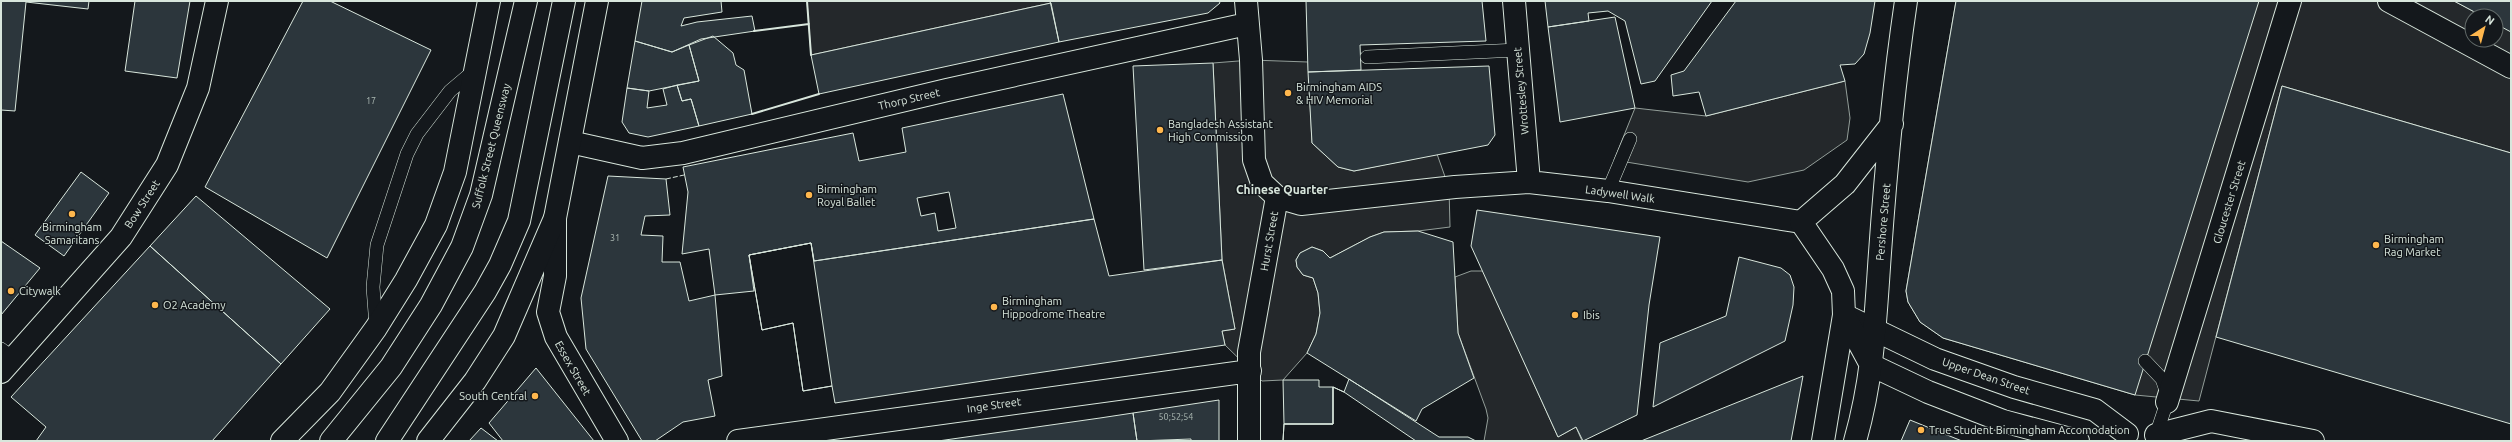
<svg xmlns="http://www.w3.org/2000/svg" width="2512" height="442" viewBox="0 0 2512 442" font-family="Ubuntu,sans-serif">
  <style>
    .parking { fill: #24282b; stroke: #939e99 }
    .building { fill: #2c363c; stroke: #d8e6dc; fill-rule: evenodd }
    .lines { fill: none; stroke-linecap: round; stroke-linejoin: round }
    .lane-casing { stroke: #d8e6dc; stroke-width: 14 }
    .street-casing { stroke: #d8e6dc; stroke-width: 24 }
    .secondary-casing { stroke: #d8e6dc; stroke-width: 24 }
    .highway-casing { stroke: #d8e6dc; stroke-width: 24 }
    .lane { stroke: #14181c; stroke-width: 13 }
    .street { stroke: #14181c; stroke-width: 22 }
    .secondary { stroke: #14181c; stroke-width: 22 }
    .highway { stroke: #14181c; stroke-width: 22 }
    .fence { stroke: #d8e6dc; stroke-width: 1; stroke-dasharray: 5 2; stroke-linecap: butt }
    .wall { stroke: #d8e6dc; stroke-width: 2 }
    .poi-dot { fill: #ffb74d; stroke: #14181c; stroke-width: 1.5 }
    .labels { text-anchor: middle; stroke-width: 3; stroke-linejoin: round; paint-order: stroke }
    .number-label { font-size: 9px; fill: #adbab4 }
    .poi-label { font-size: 11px; fill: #d8e6dc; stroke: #14181c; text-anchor: start }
    .street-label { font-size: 11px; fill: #d8e6dc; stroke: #14181c }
    .neighbourhood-label { font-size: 12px; font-weight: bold; fill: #d8e6dc; stroke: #14181c }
  </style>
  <rect width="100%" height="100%" fill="#14181c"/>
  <path class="parking" d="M 807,1 L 1050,1 L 1051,3 L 811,55 Z
    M 1956,1 L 2454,1 L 2482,16 L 2472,16 L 2472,40 L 2496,40 L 2496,23 L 2511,31 L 2511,153 L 2282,86 L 2199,401 L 2135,395 L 1943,338 L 1920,322 L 1908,302 L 1906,291 Z
    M 1251,60 L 1308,62 L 1312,143 L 1338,167 L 1354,171 L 1437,154 L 1449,188 L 1450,227 L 1418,231 L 1384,232 L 1370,237 L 1330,258 L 1323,251 L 1312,247 L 1300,253 L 1296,260 L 1297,267 L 1303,275 L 1313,278 L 1318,293 L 1320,313 L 1316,334 L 1307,353 L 1283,380 L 1262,381 L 1225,345 L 1222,331 L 1235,329 L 1222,259 L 1213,63 Z
    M 1845,81 L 1850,118 L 1847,140 L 1804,170 L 1748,182 L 1614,160 L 1635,108 L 1706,116 Z
    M 1471,271 L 1483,271 L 1558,437 L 1576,427 L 1582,441 L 1484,441 L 1488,418 L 1486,409 L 1458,333 L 1455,277 Z"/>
  <path class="building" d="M 1,1 L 89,1 L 88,9 L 26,2 L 15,111 L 1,110 Z
    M 135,1 L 190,1 L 177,78 L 125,71 Z
    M 303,1 L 330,1 L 431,50 L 327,258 L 205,187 Z
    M 642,1 L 721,1 L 722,12 L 684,18 L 681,26 L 697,22 L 752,16 L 755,31 L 701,39 L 672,52 L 635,41 Z
    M 1050,1 L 1219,1 L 1220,3 L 1208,13 L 1059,42 Z
    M 1306,1 L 1482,1 L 1486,41 L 1360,45 L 1361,70 L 1308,72 Z
    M 1545,1 L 1712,1 L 1655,81 L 1641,84 L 1625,21 L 1608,11 L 1588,13 L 1589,21 L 1548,27 Z
    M 1736,1 L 1875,1 L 1870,33 L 1864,54 L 1855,64 L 1840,65 L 1845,81 L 1706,116 L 1699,92 L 1673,96 L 1671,75 L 1684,71 Z
    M 1956,1 L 2259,1 L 2135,395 L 1943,338 L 1920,322 L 1908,302 L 1906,291 Z
    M 2454,1 L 2511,1 L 2511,32 L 2496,24 L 2496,16 L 2482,16 Z
    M 1051,3 L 1059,42 L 819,94 L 811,55 Z
    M 1615,17 L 1635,108 L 1560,122 L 1548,27 Z
    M 713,36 L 733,53 L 736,65 L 744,70 L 752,114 L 699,126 L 691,99 L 682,101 L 677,85 L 699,81 L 689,45 Z
    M 635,41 L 672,52 L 689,45 L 699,81 L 649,91 L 627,88 Z
    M 1213,63 L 1222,260 L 1144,270 L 1133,66 Z
    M 1489,66 L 1495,135 L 1488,145 L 1354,171 L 1338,167 L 1312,143 L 1308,72 Z
    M 677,85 L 682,101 L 691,99 L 699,126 L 648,137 L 629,133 L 622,122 L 627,88 L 649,91 L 647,108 L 667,105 L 663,89 Z
    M 2282,86 L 2511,153 L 2511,424 L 2216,337 Z
    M 1063,94 L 1094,219 L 814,261 L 811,243 L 749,255 L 754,291 L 715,295 L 709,249 L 682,254 L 688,192 L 683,167 L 853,133 L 859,161 L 906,152 L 902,128 ZM 949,192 L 956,228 L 938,231 L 935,213 L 921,216 L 917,198 Z
    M 81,172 L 109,193 L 64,256 L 35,235 Z
    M 608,176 L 666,179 L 670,215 L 645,216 L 641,235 L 663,236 L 662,262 L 680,262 L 689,301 L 715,295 L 722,376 L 708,380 L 715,416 L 683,422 L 655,441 L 642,441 L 586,349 L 581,298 Z
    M 196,196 L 330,309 L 281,364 L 150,246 Z
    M 1477,210 L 1660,237 L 1649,305 L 1637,415 L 1583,441 L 1576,427 L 1558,437 L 1471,246 Z
    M 1094,219 L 1109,276 L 1222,260 L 1235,329 L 1222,331 L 1225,345 L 835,403 L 832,386 L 803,391 L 793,323 L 762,330 L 749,255 L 811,243 L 814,261 Z
    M 1418,231 L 1453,242 L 1458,333 L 1474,378 L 1422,409 L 1416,421 L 1307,353 L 1316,334 L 1320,313 L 1318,293 L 1313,278 L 1303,275 L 1297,267 L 1296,260 L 1300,253 L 1312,247 L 1323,251 L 1330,258 L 1370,237 L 1384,232 Z
    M 1,241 L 40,268 L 1,315 Z
    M 811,243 L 832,386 L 803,391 L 793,323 L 762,330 L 749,255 Z
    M 150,246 L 281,364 L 212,441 L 36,441 L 46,427 L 11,397 Z
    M 1739,257 L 1781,268 L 1790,275 L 1794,287 L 1793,305 L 1785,341 L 1653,407 L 1660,343 L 1726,316 Z
    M 536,368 L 594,441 L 503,441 L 489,423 Z
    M 1803,376 L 1791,441 L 1641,441 Z
    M 1349,379 L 1439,437 L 1468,437 L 1476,441 L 1283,441 L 1284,424 L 1333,424 L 1333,387 L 1344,392 Z
    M 1283,380 L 1319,380 L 1319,387 L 1333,387 L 1333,424 L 1284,424 Z
    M 1333,387 L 1344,392 L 1416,441 L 1283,441 L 1284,424 L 1333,424 Z
    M 1219,400 L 1219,441 L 1191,441 L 1191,439 L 1137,441 L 1133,413 Z
    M 1133,413 L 1137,441 L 938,441 L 1100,418 Z
    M 1910,420 L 1962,441 L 1901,441 Z
    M 481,428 L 498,441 L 469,441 Z"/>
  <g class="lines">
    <defs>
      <path id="lane" d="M 1367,57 L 1518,50
        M 1608,191 L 1630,139
        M 376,326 L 373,287 L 377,245 L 407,154 L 417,134 L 450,91 L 476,69
        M 1,349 L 13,358
        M 2145,361 L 2162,379 L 2168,396
        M 2156,435 L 2167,402"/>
      <path id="street" d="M 1246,1 L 1251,60 L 1254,160 L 1262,183 L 1277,197 L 1301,204 L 1455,187 L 1529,182 L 1608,191 L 1801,222
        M 1514,1 L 1529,182
        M 2389,1 L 2511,67
        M 570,142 L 642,158 L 683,153 L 947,90 L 1247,24
        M 555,218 L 555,276 L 548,312 L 556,337 L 617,441
        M 1844,315 L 1935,359 L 2014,387 L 2095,410 L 2127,434
        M 1871,365 L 1928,392 L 2003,421 L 2078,441
        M 1,372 L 121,237 L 167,165 L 198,88 L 217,1
        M 2167,402 L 2290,1
        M 2156,435 L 2211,421 L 2313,441
        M 738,441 L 1250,371
        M 1249,441 L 1249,352 L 1277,197"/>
      <path id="secondary" d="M 1871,365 L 1844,315 L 1843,291 L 1833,269 L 1801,222 L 1845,184 L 1892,124
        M 1823,441 L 1844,315
        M 1855,441 C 1872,382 1875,327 1879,267 C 1885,178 1893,89 1906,1"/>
      <path id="highway" d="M 282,441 L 330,392 L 376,328 L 406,280 L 436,225 L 455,172 L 489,1
        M 331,441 L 391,367 L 431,305 L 462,247 L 481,195 L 526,1
        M 387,441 L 485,292 L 500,265 L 519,221 L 564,1
        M 428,441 L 475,381 L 504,336 L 555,218 L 597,1"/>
    </defs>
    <use href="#lane" class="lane-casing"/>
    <use href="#street" class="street-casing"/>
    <use href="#secondary" class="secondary-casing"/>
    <use href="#highway" class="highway-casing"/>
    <use href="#lane" class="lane"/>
    <use href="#street" class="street"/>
    <use href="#secondary" class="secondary"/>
    <use href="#highway" class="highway"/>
    <path class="fence" d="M 666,179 L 684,175"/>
    <path class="wall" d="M 807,1 L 811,55
      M 754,31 L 809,24
      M 752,114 L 819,94"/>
  </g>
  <g class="poi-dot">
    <circle cx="1288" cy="93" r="4"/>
    <circle cx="1160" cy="130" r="4"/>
    <circle cx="809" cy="195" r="4"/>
    <circle cx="72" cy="214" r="4"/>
    <circle cx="2376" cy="245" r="4"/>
    <circle cx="11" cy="291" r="4"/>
    <circle cx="155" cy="305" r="4"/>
    <circle cx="994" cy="307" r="4"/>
    <circle cx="1575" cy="315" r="4"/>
    <circle cx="535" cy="396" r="4"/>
    <circle cx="1921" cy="430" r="4"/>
  </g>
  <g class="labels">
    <g class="number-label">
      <text x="371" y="104">17</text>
      <text x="615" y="241">31</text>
      <text x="1176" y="420">50;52;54</text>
    </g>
    <g class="poi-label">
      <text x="1296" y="91">Birmingham AIDS<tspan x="1296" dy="13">&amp; HIV Memorial</tspan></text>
      <text x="1168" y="128">Bangladesh Assistant<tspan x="1168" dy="13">High Commission</tspan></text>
      <text x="817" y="193">Birmingham<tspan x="817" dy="13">Royal Ballet</tspan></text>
      <text x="72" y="231" text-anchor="middle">Birmingham<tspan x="72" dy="13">Samaritans</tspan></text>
      <text x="2384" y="243">Birmingham<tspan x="2384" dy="13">Rag Market</tspan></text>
      <text x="19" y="295">Citywalk</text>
      <text x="1002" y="305">Birmingham<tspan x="1002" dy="13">Hippodrome Theatre</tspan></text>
      <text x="163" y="309">O2 Academy</text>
      <text x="1583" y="319">Ibis</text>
      <text x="527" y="400" text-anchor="end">South Central</text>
      <text x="1929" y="434">True Student Birmingham Accomodation</text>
    </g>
    <g class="street-label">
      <text transform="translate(1521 91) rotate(-95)" y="4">Wrottesley Street</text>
      <text transform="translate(909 99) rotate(-13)" y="4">Thorp Street</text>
      <text transform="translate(491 146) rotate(-76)" y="4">Suffolk Street Queensway</text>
      <text transform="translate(1620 194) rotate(8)" y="4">Ladywell Walk</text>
      <text transform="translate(2229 202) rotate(-73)" y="4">Gloucester Street</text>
      <text transform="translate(142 204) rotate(-57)" y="4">Bow Street</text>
      <text transform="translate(1883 222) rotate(-85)" y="4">Pershore Street</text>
      <text transform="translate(1269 241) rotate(-80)" y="4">Hurst Street</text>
      <text transform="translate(573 368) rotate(60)" y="4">Essex Street</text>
      <text transform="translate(1986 376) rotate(19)" y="4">Upper Dean Street</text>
      <text transform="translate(994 405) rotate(-8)" y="4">Inge Street</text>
    </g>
    <g class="neighbourhood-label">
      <text x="1282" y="194">Chinese Quarter</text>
    </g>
  </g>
  <rect width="2512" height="442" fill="none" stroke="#d8e6dc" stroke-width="4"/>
  <g transform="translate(2484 28) rotate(36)"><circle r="19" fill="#14181c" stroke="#626a69"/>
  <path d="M0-3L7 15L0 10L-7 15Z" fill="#ffb74d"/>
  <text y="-6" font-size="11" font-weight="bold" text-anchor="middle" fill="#d8e6dc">N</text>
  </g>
</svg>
